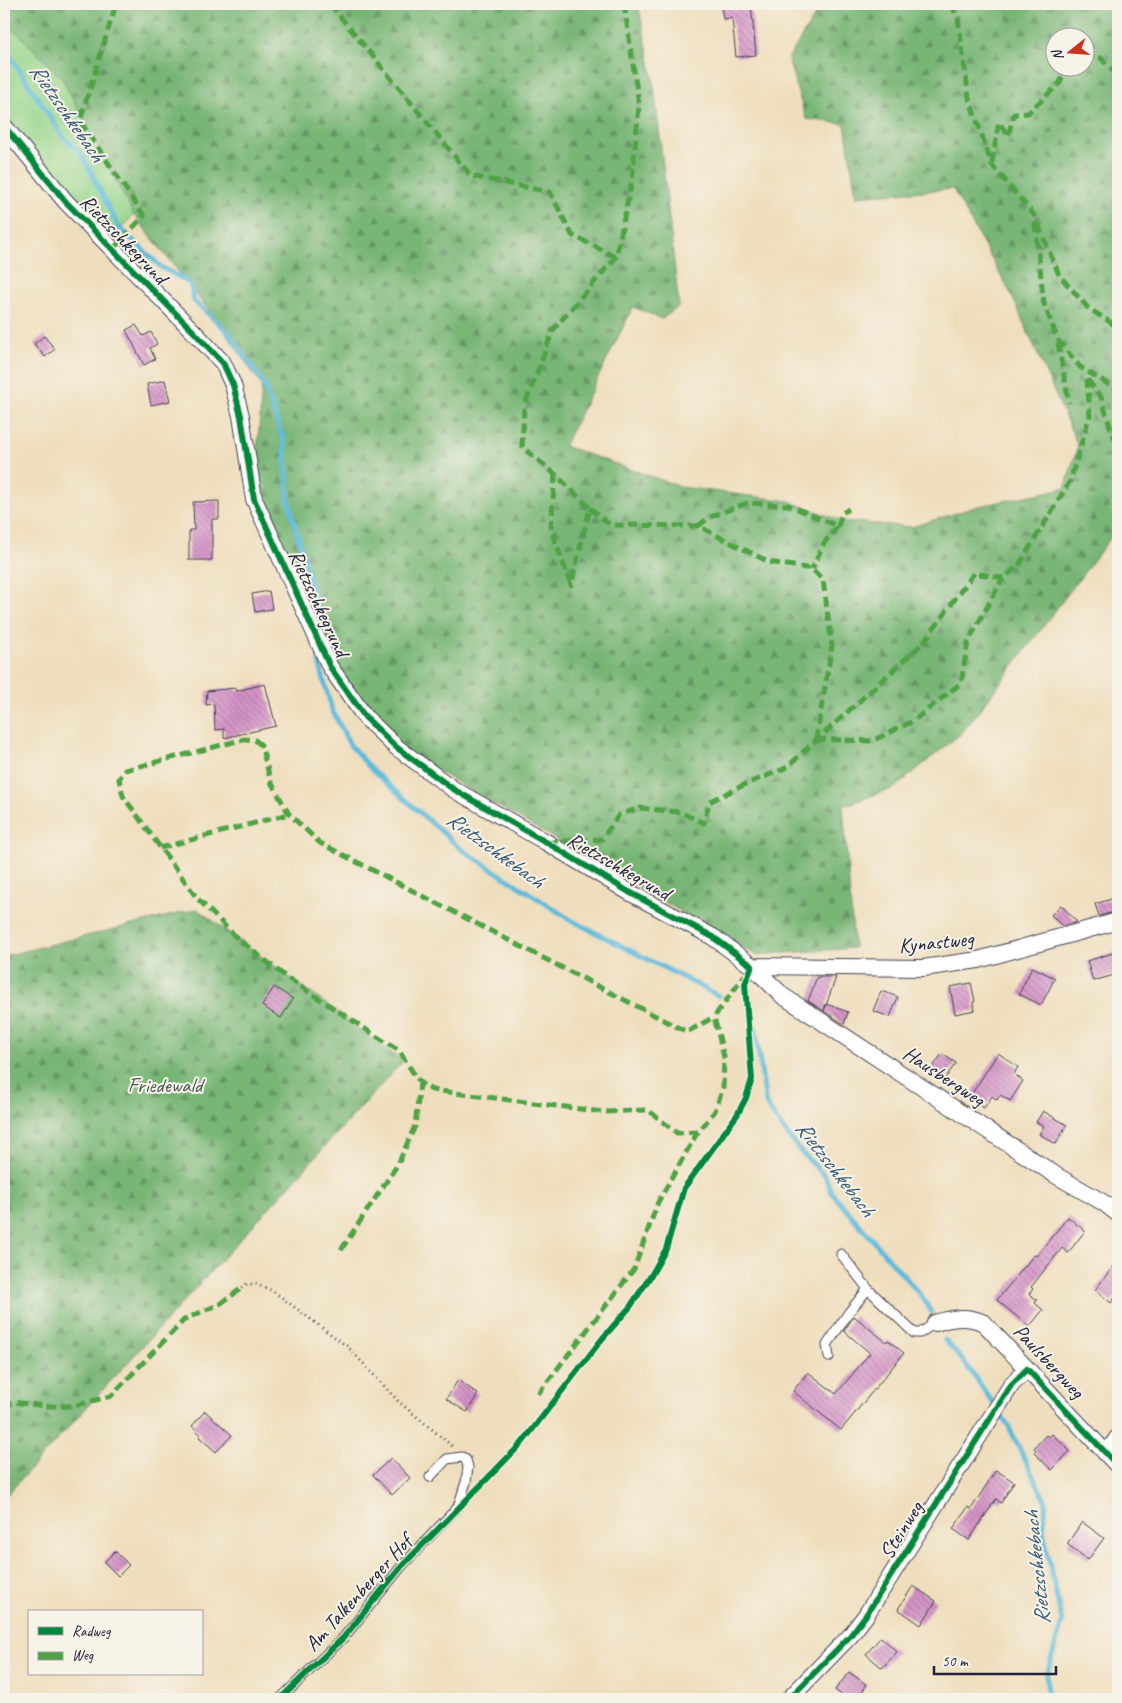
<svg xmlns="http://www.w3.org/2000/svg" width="1122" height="1703" viewBox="0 0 1122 1703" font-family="Caveat,sans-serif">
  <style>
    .grass { fill: #96d58a; stroke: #5c7c62 }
    .forest { fill: url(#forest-firs); stroke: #4d6c58; fill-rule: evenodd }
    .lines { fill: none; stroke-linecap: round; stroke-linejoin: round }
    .stream { stroke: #5cbada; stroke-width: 5 }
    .building { fill: url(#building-back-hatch) }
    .lane-casing { stroke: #413e4e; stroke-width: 11 }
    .street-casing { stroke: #413e4e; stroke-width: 18 }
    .path { stroke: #413e4e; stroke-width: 3; stroke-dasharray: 1 4; stroke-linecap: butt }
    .lane { stroke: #fff; stroke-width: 9 }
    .street { stroke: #fff; stroke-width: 16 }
    .quiet { stroke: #50a245; stroke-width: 5; stroke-dasharray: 10 5; stroke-linecap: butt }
    .cycleway-casing { stroke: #f7f3e8; stroke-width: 9 }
    .cycleway { stroke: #00873e; stroke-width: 6 }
    .labels { text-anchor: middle; stroke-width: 4; stroke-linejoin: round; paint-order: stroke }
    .street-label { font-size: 21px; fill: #22223b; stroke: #f7f3e8 }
    .park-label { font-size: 21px; fill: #455853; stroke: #f7f3e8 }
    .water-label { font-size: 22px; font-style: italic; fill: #365773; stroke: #f7f3e8 }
  </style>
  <defs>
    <pattern id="forest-firs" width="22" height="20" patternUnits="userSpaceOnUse" patternTransform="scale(1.25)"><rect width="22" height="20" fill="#78b676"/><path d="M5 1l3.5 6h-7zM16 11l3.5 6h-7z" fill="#629462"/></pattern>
    <pattern id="building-back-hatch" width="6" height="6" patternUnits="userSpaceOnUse" patternTransform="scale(1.25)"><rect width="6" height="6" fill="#d593c8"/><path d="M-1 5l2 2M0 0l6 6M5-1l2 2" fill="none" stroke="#ac78a4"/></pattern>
  </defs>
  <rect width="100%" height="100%" fill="#f7f3e8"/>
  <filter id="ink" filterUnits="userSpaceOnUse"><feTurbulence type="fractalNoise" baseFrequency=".02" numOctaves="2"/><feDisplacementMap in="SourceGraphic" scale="10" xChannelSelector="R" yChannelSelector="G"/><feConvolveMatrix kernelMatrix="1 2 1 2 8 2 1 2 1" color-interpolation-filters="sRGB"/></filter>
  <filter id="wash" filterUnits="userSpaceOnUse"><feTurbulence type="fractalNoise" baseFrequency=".0096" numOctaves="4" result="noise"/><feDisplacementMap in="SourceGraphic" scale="20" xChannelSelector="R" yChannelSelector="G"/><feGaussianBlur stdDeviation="1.12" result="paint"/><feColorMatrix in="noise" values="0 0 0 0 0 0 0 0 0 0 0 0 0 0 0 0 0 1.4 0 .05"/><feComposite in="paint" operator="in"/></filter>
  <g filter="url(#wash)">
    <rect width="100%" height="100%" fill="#efdebd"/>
    <path class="grass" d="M 4,20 L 62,78 L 134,215 L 113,236 L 32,151 L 4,112 Z"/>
    <path class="forest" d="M 4,4 L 638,4 L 653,77 L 679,306 L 662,319 L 633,307 L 564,446 L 681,487 L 789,501 L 842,521 L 912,527 L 975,507 L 1065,488 L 1078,446 L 1012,296 L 953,189 L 856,196 L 845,124 L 806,119 L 788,59 L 822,4 L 1118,4 L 1118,528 L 963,732 L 894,788 L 843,806 L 854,948 L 756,955 L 396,747 L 330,667 L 254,499 L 262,386 L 223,329 L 134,215 L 62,78 L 4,20 ZM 1054,38 L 1084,38 L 1084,68 L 1054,68 Z
      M 197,909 L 403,1061 L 4,1498 L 4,956 Z"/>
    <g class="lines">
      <path class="stream" d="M 4,47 L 64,138 L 81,153 L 118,226 L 161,267 L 190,283 L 194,301 L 227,331 L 264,384 L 284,441 L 289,501 L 323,633
        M 319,662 L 332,710 L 350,745 L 373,771 L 461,849 L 571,920 L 719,996
        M 755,1026 L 766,1104 L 783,1129 L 801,1152 L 825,1176 L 832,1193 L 923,1298 L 931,1312
        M 945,1340 L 965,1363 L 993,1403
        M 998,1414 L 1007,1423 L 1046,1502 L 1043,1531 L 1062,1622 L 1047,1674 L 1047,1699"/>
    </g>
    <g id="blocks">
      <path class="building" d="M 738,4 L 751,4 L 756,55 L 736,57 L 732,18 L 723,19 L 721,6 Z
        M 136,325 L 143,336 L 151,332 L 157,344 L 150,348 L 155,359 L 144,365 L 126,330 Z
        M 44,336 L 55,349 L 45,357 L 34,344 Z
        M 165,380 L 170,401 L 151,405 L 147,384 Z
        M 219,501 L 219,519 L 212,519 L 212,560 L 189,560 L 189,530 L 194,530 L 193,502 Z
        M 269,591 L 272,609 L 255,612 L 252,594 Z
        M 265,684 L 276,726 L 224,738 L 224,729 L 215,730 L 214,704 L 206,705 L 207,691 L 236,688 L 236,691 Z
        M 1118,897 L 1118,911 L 1099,916 L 1095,904 Z
        M 1061,905 L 1077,922 L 1062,926 L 1051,915 Z
        M 1116,952 L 1118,960 L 1118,974 L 1093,981 L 1087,961 Z
        M 1032,967 L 1055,978 L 1041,1005 L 1019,994 Z
        M 817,977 L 836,977 L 824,1011 L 808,1001 Z
        M 971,983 L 975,1001 L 973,1002 L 975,1010 L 955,1014 L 950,987 Z
        M 274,987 L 293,999 L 281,1018 L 262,1006 Z
        M 881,991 L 898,997 L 890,1017 L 873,1011 Z
        M 826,1004 L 848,1012 L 844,1024 L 824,1011 Z
        M 998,1053 L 1018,1067 L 1014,1074 L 1023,1081 L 1010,1101 L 1000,1095 L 997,1100 L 992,1096 L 984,1108 L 969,1098 Z
        M 942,1054 L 956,1063 L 944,1080 L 930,1071 Z
        M 1043,1111 L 1067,1125 L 1056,1144 L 1039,1134 L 1044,1126 L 1036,1122 Z
        M 1068,1217 L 1085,1231 L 1068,1253 L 1062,1248 L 1031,1287 L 1033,1289 L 1029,1294 L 1037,1300 L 1035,1303 L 1043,1310 L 1029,1327 L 997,1300 L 1034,1255 L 1036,1256 Z
        M 1118,1260 L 1118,1294 L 1111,1303 L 1095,1290 Z
        M 854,1316 L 886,1342 L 888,1340 L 904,1353 L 841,1430 L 793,1391 L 808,1372 L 836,1394 L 870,1353 L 844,1331 Z
        M 458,1380 L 478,1394 L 467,1412 L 446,1399 Z
        M 205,1411 L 232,1435 L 216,1452 L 199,1437 L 201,1435 L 192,1426 Z
        M 1052,1434 L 1070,1451 L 1052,1470 L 1034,1453 L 1036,1450 L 1034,1448 L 1046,1435 L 1049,1437 Z
        M 391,1458 L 410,1478 L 392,1495 L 373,1475 Z
        M 996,1470 L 1014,1482 L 1001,1503 L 996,1499 L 969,1540 L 953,1529 L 968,1507 L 971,1509 Z
        M 1082,1522 L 1104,1538 L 1088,1560 L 1067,1544 Z
        M 115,1551 L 129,1565 L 118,1576 L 104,1562 Z
        M 913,1586 L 936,1601 L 921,1625 L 898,1609 Z
        M 881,1637 L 897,1652 L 882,1668 L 866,1654 Z
        M 849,1672 L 867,1685 L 856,1699 L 847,1699 L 835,1690 Z"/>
    </g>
  </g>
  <g filter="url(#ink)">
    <use href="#blocks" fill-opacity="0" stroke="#413e4e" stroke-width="1"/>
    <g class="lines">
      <defs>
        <path id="lane" d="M 841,1254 L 868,1289
          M 829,1357 L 827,1345 L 849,1312 L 868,1289 L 914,1333 L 920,1333 L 935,1323
          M 280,1699 L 344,1637 L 401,1567 L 458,1507 L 466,1482 L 468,1467 L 466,1460 L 462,1457 L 447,1459 L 430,1477"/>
        <path id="street" d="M 4,126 L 66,202 L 193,331 L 223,363 L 233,385 L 241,416 L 254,499 L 330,667 L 365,717 L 396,747 L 453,789 L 546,842 L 629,892 L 713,937 L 752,966 L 783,996 L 1057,1176 L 1104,1203 L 1118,1214
          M 752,966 L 923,968 L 978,960 L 1118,921
          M 935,1323 C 952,1318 967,1315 984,1323 L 1118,1466
          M 1106,1454 L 1118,1437
          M 789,1699 L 850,1636 L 866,1615 L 1012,1384 L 1027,1369"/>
      </defs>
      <use href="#lane" class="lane-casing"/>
      <use href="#street" class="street-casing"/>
      <path class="path" d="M 242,1288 L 247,1284 L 256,1284 L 273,1291 L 348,1347 L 398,1401 L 452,1446"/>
      <use href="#lane" class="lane"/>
      <use href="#street" class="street"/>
      <path class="quiet" d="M 330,4 L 471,176 L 550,192 L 572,235 L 616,257
        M 951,4 L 958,18 L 969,98 L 992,165 L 1034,215 L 1044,304 L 1058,340 L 1080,367 L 1118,390
        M 625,7 L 642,4
        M 1084,56 L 1101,58 L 1118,76
        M 992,163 L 999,122 L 1008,136 L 1014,114 L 1028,113 L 1060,83 L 1065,68
        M 1038,224 L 1059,275 L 1088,308 L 1118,327
        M 112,250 L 144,216 L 80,121 L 116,4
        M 1058,343 L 1069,403
        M 1088,380 L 1101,397 L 1112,433 L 1118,444
        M 555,474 L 551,529 L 571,585 L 590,508 L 555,474 L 522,447 L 524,407 L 553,330 L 616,257 L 632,180 L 639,105 L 624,4
        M 590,508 L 610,525 L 698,526 L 769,562 L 812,569 L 823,580 L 832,646 L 816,739
        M 698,526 L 710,517 L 747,503 L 788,505 L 838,526 L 824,543 L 812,569
        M 838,526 L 842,513 L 849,509
        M 816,739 L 872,741 L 913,721 L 961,683 L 968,642 L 1003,578
        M 548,842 L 602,839 L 619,815 L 640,808 L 680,812 L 704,823 L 709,802 L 746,784 L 786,768 L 923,643 L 974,573 L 1003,578 L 1018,567 L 1070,481 L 1090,415 L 1087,379
        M 160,848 L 289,814
        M 698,1132 L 677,1133 L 648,1110 L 604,1112 L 432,1090 L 420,1083 L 399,1051 L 286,977 L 238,939 L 197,898 L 123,796 L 119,779 L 125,770 L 245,739 L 255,740 L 261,745 L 271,782 L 289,814 L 320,843 L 687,1032 L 714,1017
        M 341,1250 L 398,1164 L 415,1126 L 420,1083
        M 538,1394 L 634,1269 L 658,1202 L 696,1135 L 715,1111 L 723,1088 L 724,1057 L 714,1017 L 745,975
        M 4,1409 L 13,1402 L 45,1406 L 73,1406 L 111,1396 L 185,1319 L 220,1304 L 242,1288"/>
      <defs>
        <path id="cycleway" d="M 4,126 L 66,202 L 193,331 L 223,363 L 233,385 L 241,416 L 254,499 L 330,667 L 365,717 L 396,747 L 453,789 L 546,842 L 629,892 L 713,937 L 752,966 L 745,984 L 752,1079 L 746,1098 L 737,1115 L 684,1188 L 666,1249 L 652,1274 L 630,1307 L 602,1339 L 522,1443 L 401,1567 L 344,1637 L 280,1699
          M 789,1699 L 850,1636 L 866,1615 L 1012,1384 L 1027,1369 L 1118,1466"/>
      </defs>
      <use href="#cycleway" class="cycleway-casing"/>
      <use href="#cycleway" class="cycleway"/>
    </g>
  </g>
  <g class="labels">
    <g class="street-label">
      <text transform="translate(124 239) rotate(46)" y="7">Rietzschkegrund</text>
      <text transform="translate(319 603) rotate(65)" y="7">Rietzschkegrund</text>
      <text transform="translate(619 866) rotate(30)" y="7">Rietzschkegrund</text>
      <text transform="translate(936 942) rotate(-6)" y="7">Kynastweg</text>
      <text transform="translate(944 1076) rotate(33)" y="7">Hausbergweg</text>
      <text transform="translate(1049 1361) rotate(47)" y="7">Paulsbergweg</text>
      <text transform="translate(901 1530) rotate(-58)" y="7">Steinweg</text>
      <text transform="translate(358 1593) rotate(-48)" y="7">Am Talkenberger Hof</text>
    </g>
    <g class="park-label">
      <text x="165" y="1092">Friedewald</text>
    </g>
    <g class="water-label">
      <text transform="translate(68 112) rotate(55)" y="8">Rietzschkebach</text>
      <text transform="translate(496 849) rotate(36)" y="8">Rietzschkebach</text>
      <text transform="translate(836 1168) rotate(52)" y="8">Rietzschkebach</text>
      <text transform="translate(1036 1568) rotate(-96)" y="8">Rietzschkebach</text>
    </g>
  </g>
  <rect width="1122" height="1703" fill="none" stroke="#f7f3e8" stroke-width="20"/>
  <rect x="28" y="1610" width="175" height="65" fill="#f7f3e8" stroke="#a29fa3"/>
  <rect x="38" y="1627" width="25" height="8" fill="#00873e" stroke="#a29fa3"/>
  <text x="72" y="1636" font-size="15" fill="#22223b">Radweg</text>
  <rect x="38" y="1652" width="25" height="8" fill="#50a245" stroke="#a29fa3"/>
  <text x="72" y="1660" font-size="15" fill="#22223b">Weg</text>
  <g transform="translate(1070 52) rotate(253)"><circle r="24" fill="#f7f3e8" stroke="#a29fa3"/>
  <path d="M0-4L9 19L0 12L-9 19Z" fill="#c8321e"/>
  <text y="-8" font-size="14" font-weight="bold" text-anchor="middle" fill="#22223b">N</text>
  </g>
  <path d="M934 1666v8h122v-8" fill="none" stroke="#22223b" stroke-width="2.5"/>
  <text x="942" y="1666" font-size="15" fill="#22223b" stroke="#f7f3e8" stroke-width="4" paint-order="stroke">50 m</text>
</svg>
